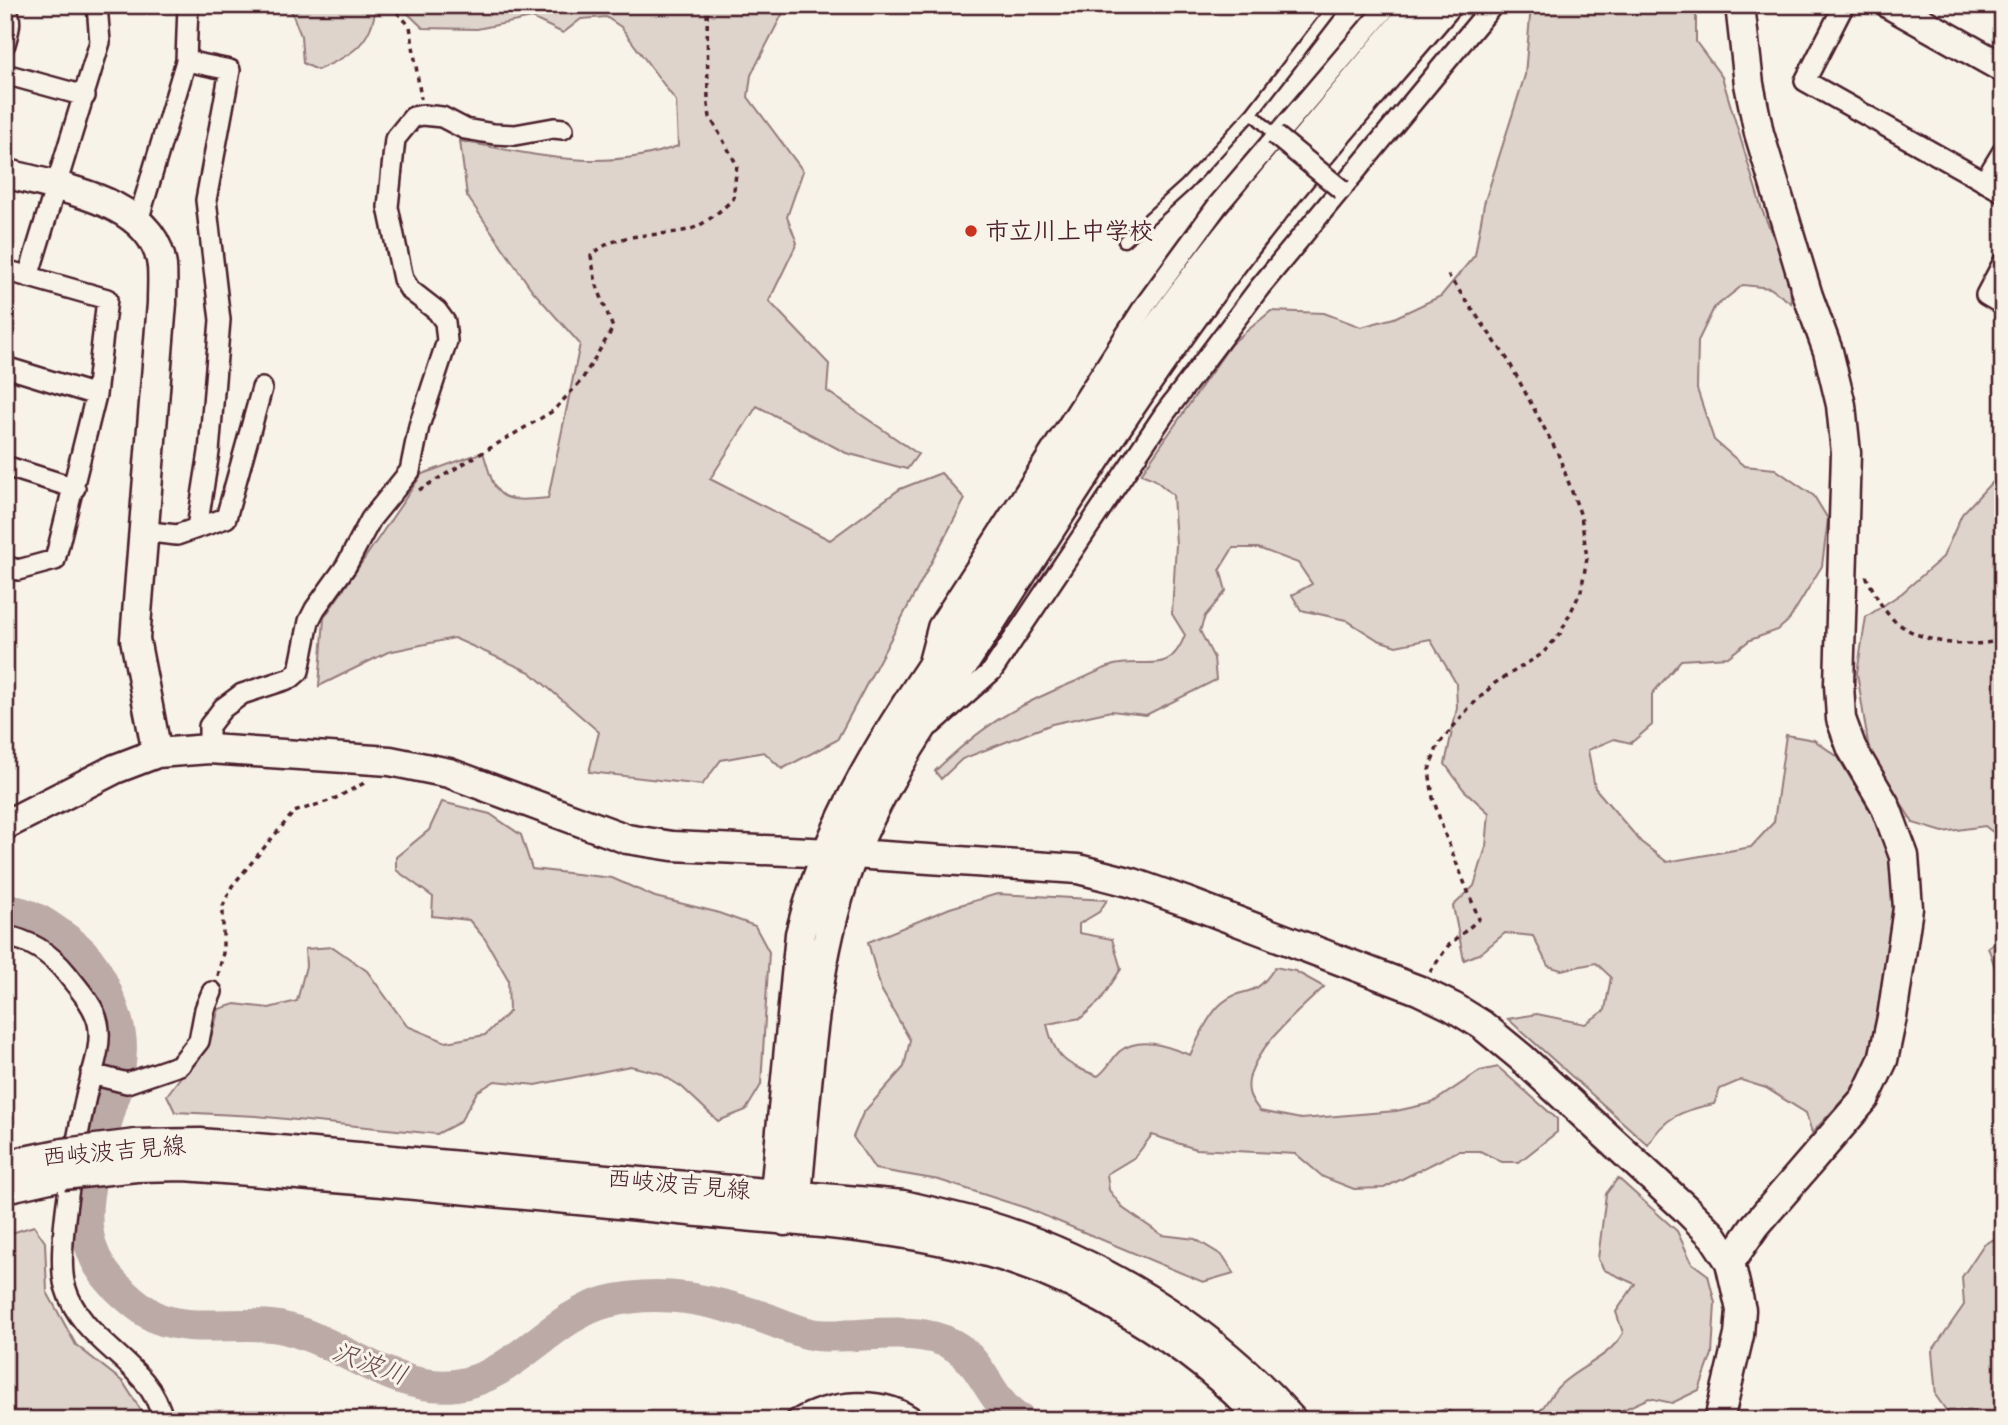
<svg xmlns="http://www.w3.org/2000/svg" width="2008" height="1425" viewBox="0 0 2008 1425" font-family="Caveat,'Klee One',sans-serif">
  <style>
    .green { fill: #ded4cc; stroke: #947a7c; stroke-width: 2 }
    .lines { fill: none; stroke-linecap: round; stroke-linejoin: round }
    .river { stroke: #bcaaa7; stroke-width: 32 }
    .lane-casing { stroke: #4a1f2b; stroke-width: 15 }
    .street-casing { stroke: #4a1f2b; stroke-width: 24 }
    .secondary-casing { stroke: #4a1f2b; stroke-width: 33 }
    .path { stroke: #4a1f2b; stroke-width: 3.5; stroke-dasharray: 5 5; stroke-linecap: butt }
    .lane { stroke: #f7f3e8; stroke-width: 10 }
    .street { stroke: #f7f3e8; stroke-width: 19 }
    .secondary { stroke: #f7f3e8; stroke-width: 28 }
    .street-bridge-casing { stroke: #4a1f2b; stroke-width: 24; stroke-linecap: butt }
    .secondary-bridge-casing { stroke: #4a1f2b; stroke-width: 33; stroke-linecap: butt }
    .street-bridge { stroke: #f7f3e8; stroke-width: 19 }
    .secondary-bridge { stroke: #f7f3e8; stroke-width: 28 }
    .poi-dot { fill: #c8321e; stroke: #f7f3e8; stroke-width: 2.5 }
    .labels { text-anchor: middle; stroke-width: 6; stroke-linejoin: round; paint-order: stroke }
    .poi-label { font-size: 24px; font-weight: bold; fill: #4a1f2b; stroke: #f7f3e8; text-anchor: start }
    .street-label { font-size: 24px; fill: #4a1f2b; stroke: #f7f3e8 }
    .water-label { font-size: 26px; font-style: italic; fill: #6c4950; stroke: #f7f3e8 }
  </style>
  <rect width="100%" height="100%" fill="#f7f3e8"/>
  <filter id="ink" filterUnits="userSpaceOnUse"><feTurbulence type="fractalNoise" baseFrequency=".0143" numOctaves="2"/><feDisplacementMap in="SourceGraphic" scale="14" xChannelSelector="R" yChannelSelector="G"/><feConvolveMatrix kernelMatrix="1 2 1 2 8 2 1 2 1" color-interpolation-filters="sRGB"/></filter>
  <g filter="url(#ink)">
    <path class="green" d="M 289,5 L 376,5 C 372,44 351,56 317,70 L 303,63 L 301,36 Z
      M 399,5 L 787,5 L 751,75 L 748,97 L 803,171 L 787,217 L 797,243 L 769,301 L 829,364 L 827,391 L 918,454 L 907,469 L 846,453 L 757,406 L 710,479 L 830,540 L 900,489 L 941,473 L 965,499 L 837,740 L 782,769 L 764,752 L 721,760 L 702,785 L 589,772 L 599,732 L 530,672 L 454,638 L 388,652 L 319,686 L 324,618 L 422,474 L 483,452 C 497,499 497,503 548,498 L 580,344 L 532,290 L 467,196 L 460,141 C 537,155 601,173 678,146 L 676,101 L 621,27 L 606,17 L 581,19 L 563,33 L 532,18 L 477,29 L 423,28 Z
      M 1531,5 L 1696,5 L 1696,42 L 1722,77 L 1762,210 L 1790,277 L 1791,303 L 1770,288 L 1743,285 L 1714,308 L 1698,341 L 1697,389 L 1714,440 L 1744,466 L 1775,469 L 1814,496 L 1828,519 L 1822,566 L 1789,620 L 1778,630 L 1750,640 L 1728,657 L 1681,660 L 1652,694 L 1652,725 L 1631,743 L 1614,739 L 1588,750 L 1595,788 L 1641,842 L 1667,862 L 1751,847 L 1774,822 L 1786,735 L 1814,740 L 1838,757 L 1892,848 L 1895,919 L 1877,1040 L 1850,1092 L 1812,1133 L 1806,1113 L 1766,1088 L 1741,1080 L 1720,1089 L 1714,1104 C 1683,1110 1664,1117 1648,1145 L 1508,1019 L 1537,1014 L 1585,1024 L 1605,1010 L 1611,977 L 1596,963 L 1561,970 L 1548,966 L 1533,936 L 1505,933 L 1481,953 L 1464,960 L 1453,906 L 1474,886 L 1486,847 L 1489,813 L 1464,790 L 1445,764 L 1457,708 L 1456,683 L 1430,639 L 1396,646 L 1378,640 L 1346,620 L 1301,610 L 1292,595 L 1312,584 L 1298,563 L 1258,548 L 1233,548 L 1220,569 L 1226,591 L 1205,616 L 1200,631 L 1214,658 L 1216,680 L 1146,715 L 1111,711 L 1052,724 L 962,759 L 941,779 L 935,771 C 983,725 1013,707 1074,682 C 1087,677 1101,669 1114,665 C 1148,657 1169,677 1185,635 L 1172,614 L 1176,544 L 1173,495 L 1154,479 L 1141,474 L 1231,344 L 1271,311 L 1324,313 L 1361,327 L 1394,318 L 1441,296 L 1475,255 L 1484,204 L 1525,75 Z
      M 2003,482 L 2003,840 L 1985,826 L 1943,832 L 1913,823 L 1869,750 L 1857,673 L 1866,617 L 1902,593 L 1943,557 L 1962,514 L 1991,483 Z
      M 442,802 L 490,814 L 521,835 L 532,869 L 612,878 L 655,897 L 716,912 L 755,926 L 769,952 L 761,1085 L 746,1110 L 718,1121 L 682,1087 L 659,1073 L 630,1066 L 536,1085 L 495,1081 L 477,1092 L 460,1122 L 437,1134 L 256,1116 L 175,1112 L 167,1095 L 211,1037 L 219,1009 L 235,1004 L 269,1008 L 297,1001 L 306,966 L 305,949 L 333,947 L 367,971 L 407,1026 L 446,1042 L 485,1035 L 509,1012 L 508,979 L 485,939 L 469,920 L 432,916 L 433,897 L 396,870 L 396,857 L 429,830 Z
      M 997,894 L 1107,900 L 1099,912 L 1079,924 L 1079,933 L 1112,939 L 1121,969 L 1100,1001 L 1081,1018 L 1047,1024 C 1055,1059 1066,1064 1098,1076 C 1108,1069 1112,1058 1120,1051 C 1141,1035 1169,1047 1190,1055 C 1199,1038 1208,1015 1222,1003 C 1245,984 1253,1002 1275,967 L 1295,971 L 1324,987 C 1301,1009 1242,1057 1249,1092 C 1250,1098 1256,1106 1260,1111 L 1301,1119 L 1396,1111 L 1432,1103 L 1480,1071 L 1498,1067 L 1557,1119 L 1557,1132 L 1519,1162 L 1502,1162 L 1480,1151 L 1458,1151 L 1384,1188 L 1354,1189 L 1323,1177 L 1296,1154 L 1196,1149 L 1152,1135 L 1135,1157 L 1107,1174 L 1109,1190 L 1124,1209 L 1162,1235 L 1195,1239 L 1223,1256 L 1234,1273 L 1203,1282 L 1026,1208 L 939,1180 L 875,1169 L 853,1137 L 863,1113 L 904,1067 L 910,1040 L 881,989 L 868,942 L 950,908 Z
      M 2003,937 L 2003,1000 L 2002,988 L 1988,947 Z
      M 1618,1178 L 1677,1231 L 1692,1263 L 1708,1275 L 1715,1303 L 1712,1354 L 1699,1390 L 1672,1403 L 1649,1398 L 1600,1420 L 1532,1420 C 1544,1410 1549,1395 1560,1385 C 1581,1365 1608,1359 1623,1333 L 1616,1312 L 1635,1284 L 1604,1270 L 1598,1259 L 1606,1194 Z
      M 34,1226 L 45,1242 L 47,1292 L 76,1345 L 123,1382 L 147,1420 L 5,1420 L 5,1235 Z
      M 2003,1235 L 2003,1420 L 1953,1420 L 1936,1396 L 1932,1351 L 1964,1305 L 1962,1277 L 1984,1244 Z
      M 1445,1409 L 1466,1420 L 1422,1420 Z"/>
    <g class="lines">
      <path class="river" d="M 5,910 C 31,912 49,926 69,941 C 90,956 100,975 109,999 C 115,1013 121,1032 121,1048 C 120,1129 43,1225 122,1292 C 132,1301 145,1312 157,1318 C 194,1333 241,1320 279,1327 C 340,1339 392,1393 456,1385 C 515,1377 550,1317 607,1302 C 660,1288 711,1300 762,1317 C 780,1323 799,1333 817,1335 C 858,1339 916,1324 953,1345 C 984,1362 990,1403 1020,1420"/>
      <defs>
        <path id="lane" d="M 1252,113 L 1275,135
          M 1124,241 L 1186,185 L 1252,113 L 1335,5"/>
        <path id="street" d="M 1844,5 L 1805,81 L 2003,192
          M 5,7 C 13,19 9,30 5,44
          M 186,61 L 230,70 L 206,200 L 220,320 L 209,452 L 197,528
          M 5,74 L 85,96
          M 1984,182 L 2003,151
          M 138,221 L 186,61 L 188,5
          M 2003,263 L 1986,295 L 2003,305
          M 5,270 L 107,299 L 96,395 L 55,560 L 18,570 L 5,566
          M 28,277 L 100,42 L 97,5
          M 5,367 L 96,395
          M 5,466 L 75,488
          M 141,531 L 177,535 L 226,518 L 262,388
          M 929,660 L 938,626 L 1145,305 L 1218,205 L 1388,5
          M 931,725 L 992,671 L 1165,413 L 1260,287 L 1493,5
          M 209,749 L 209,726 L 223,708 L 242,694 L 291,678 L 299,671 L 309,621 L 315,609 L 346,566 L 371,519 L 410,471 L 419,426 L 447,341 L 445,322 L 437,311 L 410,290 L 403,279 L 388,207 L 395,139 L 413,117 L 423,115 L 442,117 L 465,129 L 494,134 L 515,135 L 554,128 L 563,129
          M 5,936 C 30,940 51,954 67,974 C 78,988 94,1005 98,1023 C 103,1046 91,1074 86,1096 C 77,1137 55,1249 65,1286 C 82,1346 151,1361 163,1420
          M 91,1074 L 127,1083 L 180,1065 L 199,1041 L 205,1009 L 212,992
          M 796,1420 C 830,1400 884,1394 916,1420"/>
        <path id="secondary" d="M 1891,5 L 2003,68
          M 5,173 C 57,188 154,199 162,266 C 163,278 162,291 162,303 L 135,639 L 157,753
          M 5,825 L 115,769 L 157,753 L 209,749 L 390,761 L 449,773 L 627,839 L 672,846 L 854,854 L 1078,869 L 1133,883 L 1187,902 L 1418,990 L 1453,1007 L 1482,1025 L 1522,1058 L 1686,1209 L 1713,1236 L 1730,1262 L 1741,1310 L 1739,1335 L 1719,1420
          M 136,1144 L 200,1143 L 903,1205 C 929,1211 955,1217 981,1224 C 1097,1258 1213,1329 1292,1420
          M 5,1165 L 64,1153
          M 136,1167 L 185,1166 C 353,1179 521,1194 690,1211 C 785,1221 884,1224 977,1249 C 1078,1275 1193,1342 1262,1420
          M 5,1188 L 63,1175
          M 785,1221 L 797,1194 C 807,1093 811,989 840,892 C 870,794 935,710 989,625 C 1065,506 1140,386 1225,273 C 1294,180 1372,94 1447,5
          M 785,1221 L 775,1192 L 800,934 C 835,797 908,703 984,588 C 1046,493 1106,398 1173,307 C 1250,202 1336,105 1419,5
          M 1730,1262 L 1755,1226 L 1865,1098 L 1883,1060 L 1892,1017 L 1908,908 L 1904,856 L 1885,805 L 1852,749 L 1841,719 L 1839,684 L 1846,453 L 1841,405 L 1828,351 L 1808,296 L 1759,133 L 1749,84 L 1740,5"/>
      </defs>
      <use href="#lane" class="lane-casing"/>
      <use href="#street" class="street-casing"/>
      <use href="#secondary" class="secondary-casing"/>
      <path class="path" d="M 390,5 L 410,26 L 421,99
        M 419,490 L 553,411 L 581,381 L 613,328 L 596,283 L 591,256 C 617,230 654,238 688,230 C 703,226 722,210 733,199 L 737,165 L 710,117 L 708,105 L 707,5
        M 1866,576 C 1874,591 1882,611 1896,622 C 1926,645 1968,648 2003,640
        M 1430,972 L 1448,946 L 1479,919 L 1444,832 L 1433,798 L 1429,770 L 1438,745 L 1468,709 L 1495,683 L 1542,654 L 1560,634 L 1581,591 L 1587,558 L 1581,516 L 1558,454 L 1508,360 L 1448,275
        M 218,976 L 223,953 L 223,906 L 232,886 L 294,812 L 332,800 L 368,781"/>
      <use href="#lane" class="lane"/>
      <use href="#street" class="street"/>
      <use href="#secondary" class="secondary"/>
      <defs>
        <path id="street-bridge" d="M 1275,135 L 1342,190"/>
        <path id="secondary-bridge" d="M 64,1153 L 136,1144
          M 63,1175 L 136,1167"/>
      </defs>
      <use href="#street-bridge" class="street-bridge-casing"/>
      <use href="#secondary-bridge" class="secondary-bridge-casing"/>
      <use href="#street-bridge" class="street-bridge"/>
      <use href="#secondary-bridge" class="secondary-bridge"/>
    </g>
  </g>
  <circle class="poi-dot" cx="971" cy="231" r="7"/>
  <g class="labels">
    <g class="poi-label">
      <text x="985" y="239">市立川上中学校</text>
    </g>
    <g class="street-label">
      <text transform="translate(114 1151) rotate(-5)" y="8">西岐波吉見線</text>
      <text transform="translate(679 1184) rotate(5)" y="8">西岐波吉見線</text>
    </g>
    <g class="water-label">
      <text transform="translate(370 1363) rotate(20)" y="9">沢波川</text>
    </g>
  </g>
  <rect width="2008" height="1425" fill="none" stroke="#f7f3e8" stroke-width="28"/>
  <rect x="14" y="14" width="1980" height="1397" fill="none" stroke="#4a1f2b" stroke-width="2.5" filter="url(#ink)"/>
</svg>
